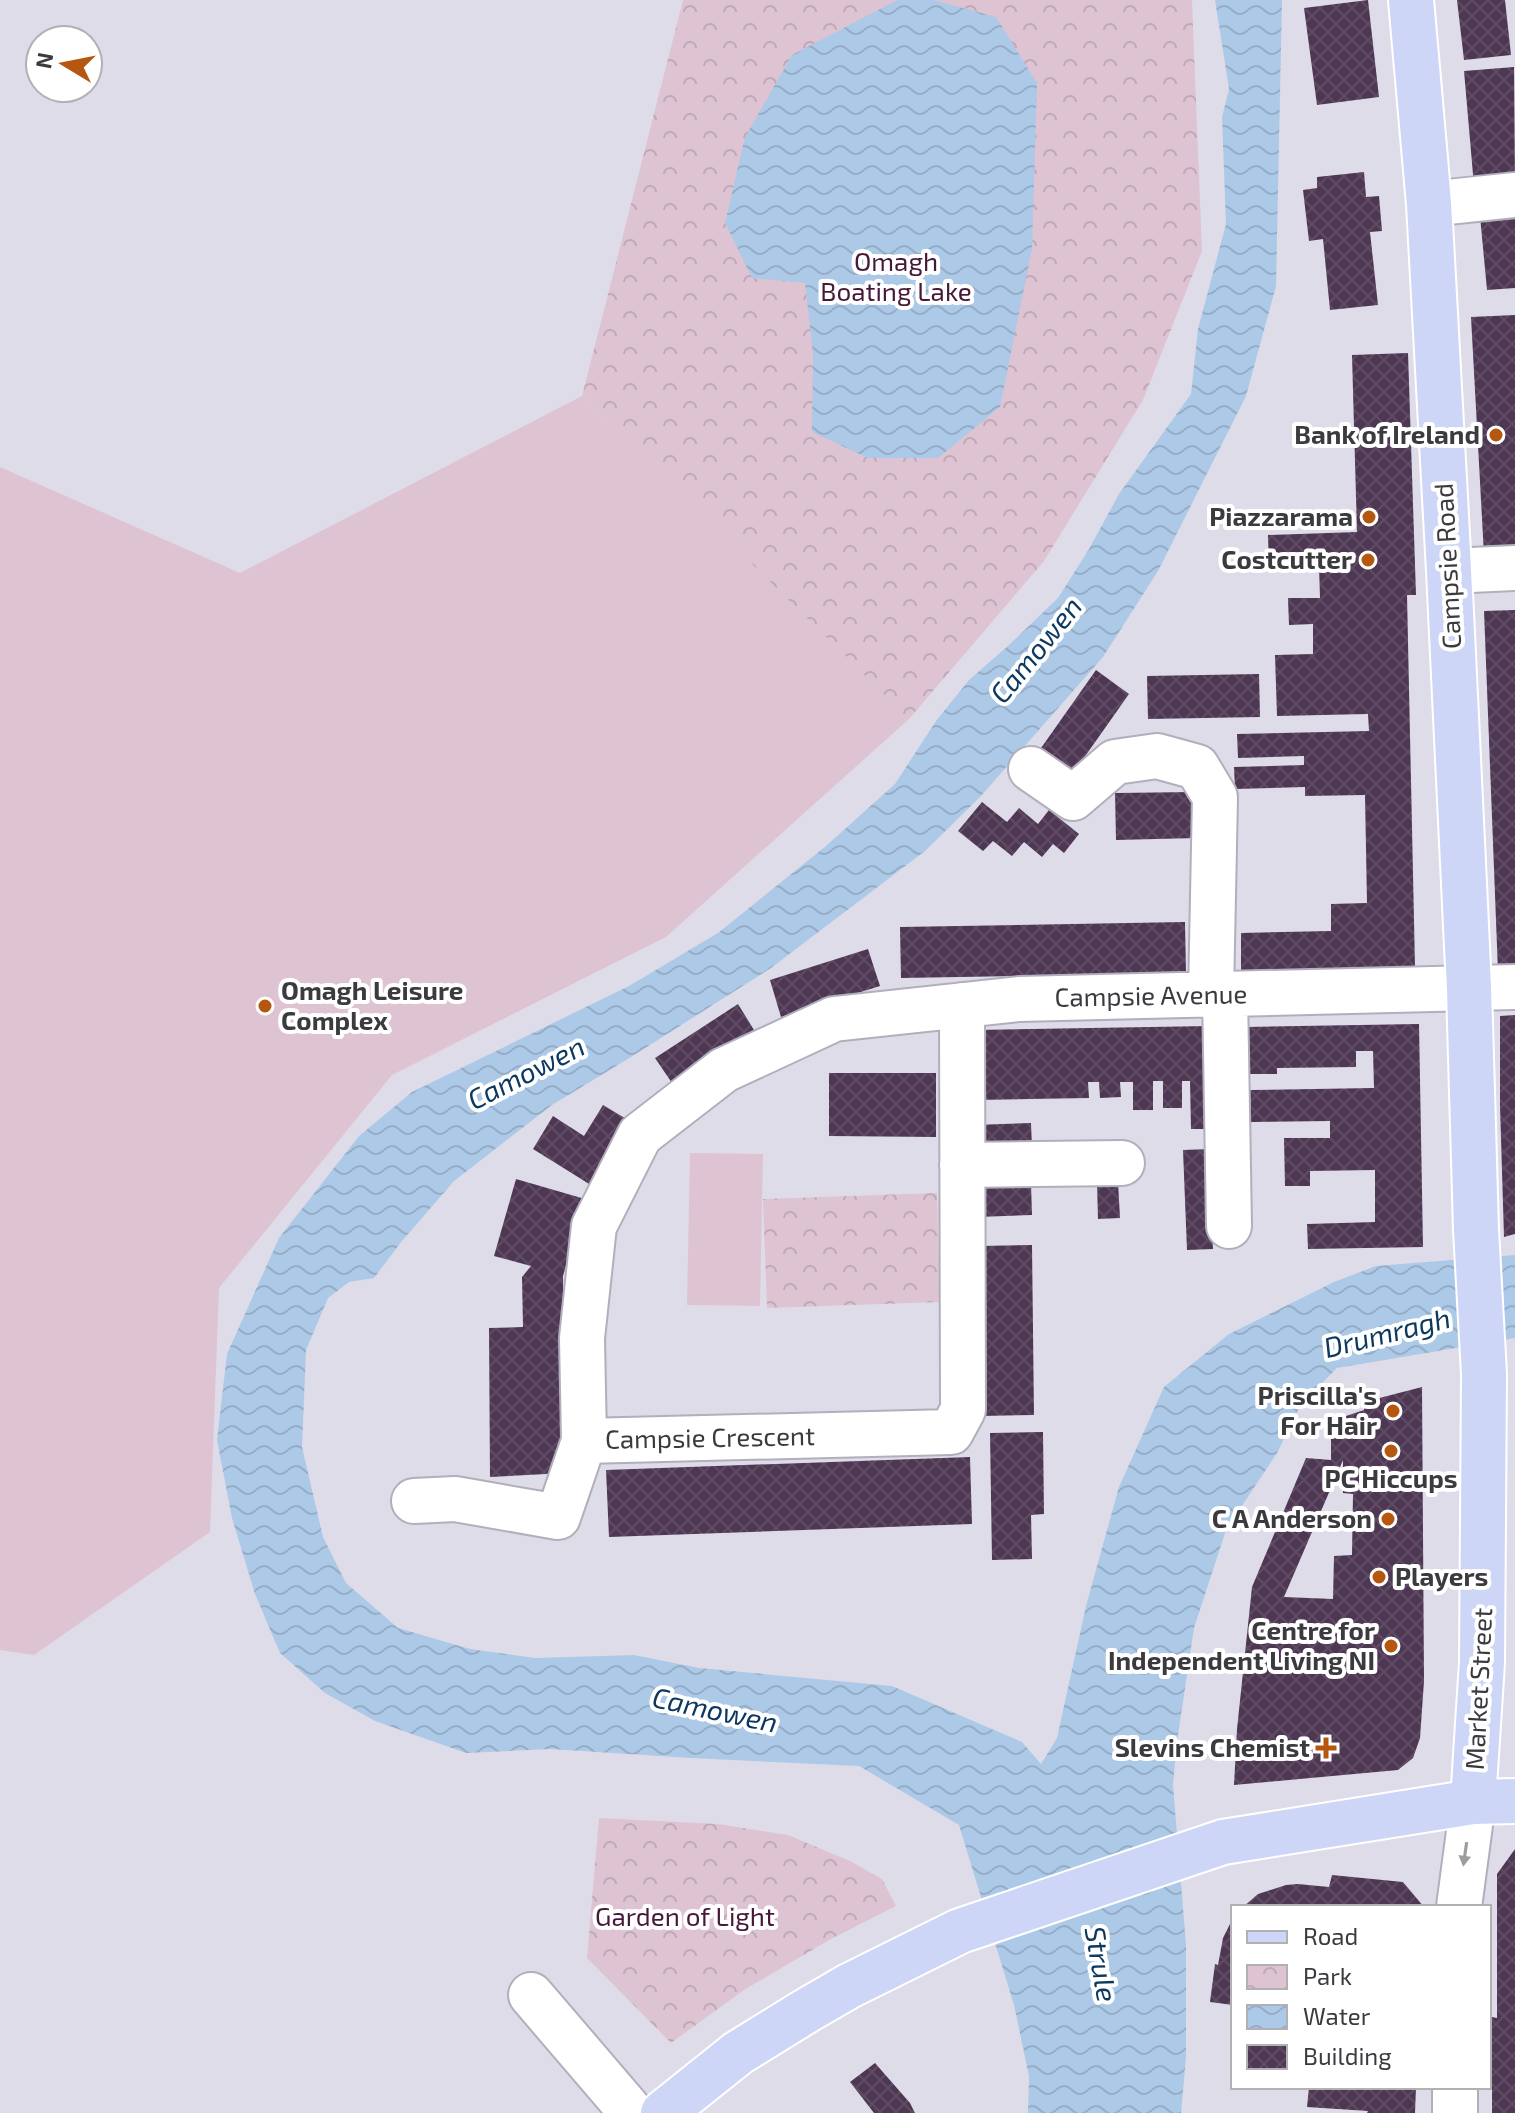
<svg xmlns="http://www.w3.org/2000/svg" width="1515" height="2113" viewBox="0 0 1515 2113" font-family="'Exo 2',sans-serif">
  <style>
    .park { fill: url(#park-crowns) }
    .garden { fill: #dec4d3 }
    .water { fill: url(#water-waves) }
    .building { fill: url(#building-cross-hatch); fill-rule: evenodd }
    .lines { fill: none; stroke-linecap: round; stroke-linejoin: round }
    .minor-casing { stroke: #b1afbb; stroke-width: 48 }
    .major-casing { stroke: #fff; stroke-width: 48 }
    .minor { stroke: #fff; stroke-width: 44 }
    .major { stroke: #cdd6f7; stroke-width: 44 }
    .oneway { fill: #9d9c9f }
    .poi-dot { fill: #b6570f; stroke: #fff; stroke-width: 3 }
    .labels { text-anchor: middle; stroke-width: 8; stroke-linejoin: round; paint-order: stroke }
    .park-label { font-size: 26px; fill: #471939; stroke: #fff }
    .poi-label { font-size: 26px; font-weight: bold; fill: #3b3a3f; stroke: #fff; text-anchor: end }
    .street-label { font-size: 26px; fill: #3b3a3f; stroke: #fff }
    .water-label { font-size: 28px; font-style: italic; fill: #0d3960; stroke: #fff }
  </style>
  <defs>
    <pattern id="park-crowns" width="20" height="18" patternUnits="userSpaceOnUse" patternTransform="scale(2)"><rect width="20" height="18" fill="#dec4d3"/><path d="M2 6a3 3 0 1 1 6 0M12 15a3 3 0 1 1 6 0" fill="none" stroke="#bfa9b6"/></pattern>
    <pattern id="water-waves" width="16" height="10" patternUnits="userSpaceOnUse" patternTransform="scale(2)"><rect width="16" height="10" fill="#acc9e7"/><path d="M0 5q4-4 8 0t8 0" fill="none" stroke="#95adc7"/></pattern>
    <pattern id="building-cross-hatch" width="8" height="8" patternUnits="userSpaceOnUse" patternTransform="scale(2)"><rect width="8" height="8" fill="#4d3753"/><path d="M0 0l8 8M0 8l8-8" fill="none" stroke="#5f4c64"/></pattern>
  </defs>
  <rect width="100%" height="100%" fill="#dfdce9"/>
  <path class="park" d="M 683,0 L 1192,0 L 1202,251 L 1143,400 L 1044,561 L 909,719 L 838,658 L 582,396 Z
    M 937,1193 L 940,1302 L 767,1308 L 763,1199 Z
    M 599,1818 L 718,1824 L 788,1835 L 850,1861 L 882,1879 L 896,1906 L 831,1939 L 744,1990 L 671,2043 L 587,1958 Z"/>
  <path class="garden" d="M 582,396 L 909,719 L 666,937 L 392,1075 L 219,1288 L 210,1532 L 34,1655 L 0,1650 L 0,467 L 240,573 Z
    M 690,1153 L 763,1154 L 760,1306 L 687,1305 Z"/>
  <path class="water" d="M 897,0 L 934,0 L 996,17 L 1037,83 L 1032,249 L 1000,407 L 938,458 L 868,458 L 812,432 L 813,354 L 805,283 L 752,278 L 725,223 L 745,137 L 792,55 Z
    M 1215,0 L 1282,0 L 1276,286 L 1246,396 L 1158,571 L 1103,657 L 980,797 L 925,851 L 771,968 L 631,1057 L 552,1105 L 454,1181 L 402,1241 L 374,1278 L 349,1282 L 328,1298 L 306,1350 L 302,1447 L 323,1537 L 346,1583 L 398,1628 L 470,1649 L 535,1658 L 634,1655 L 699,1668 L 892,1686 L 1022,1742 L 1041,1764 L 1057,1738 L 1086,1606 L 1119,1487 L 1164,1387 L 1229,1334 L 1334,1282 L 1376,1266 L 1515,1255 L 1515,1338 L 1337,1368 L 1301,1404 L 1277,1453 L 1226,1530 L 1194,1628 L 1177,1742 L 1173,1785 L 1186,1945 L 1186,2057 L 1181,2113 L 1028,2113 L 1029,2076 L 1014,2005 L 959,1825 L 859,1766 L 691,1758 L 550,1749 L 466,1753 L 375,1721 L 325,1693 L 280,1653 L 255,1594 L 232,1518 L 217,1440 L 227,1354 L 279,1238 L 359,1136 L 412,1092 L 629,986 L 718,933 L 826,846 L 895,784 L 936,721 L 969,680 L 1009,645 L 1058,598 L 1089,549 L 1119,494 L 1191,394 L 1198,329 L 1226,224 L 1222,117 L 1229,89 Z"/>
  <path class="building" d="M 1368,0 L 1379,97 L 1317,105 L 1304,8 Z
    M 1457,0 L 1505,0 L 1511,55 L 1464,60 Z
    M 1514,67 L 1515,182 L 1474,186 L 1464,71 Z
    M 1364,172 L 1366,197 L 1379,196 L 1382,231 L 1370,232 L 1378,305 L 1330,310 L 1323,239 L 1309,241 L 1303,190 L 1317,188 L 1317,177 Z
    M 1515,213 L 1515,288 L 1487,290 L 1480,216 Z
    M 1515,315 L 1515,553 L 1484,555 L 1471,317 Z
    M 1408,353 L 1416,595 L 1407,595 L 1415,967 L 1241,971 L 1241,933 L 1331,931 L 1331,904 L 1367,903 L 1365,795 L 1305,796 L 1305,787 L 1235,789 L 1234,767 L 1304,765 L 1304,756 L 1238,758 L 1237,734 L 1369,731 L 1368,714 L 1277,716 L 1275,655 L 1313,654 L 1313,624 L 1289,625 L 1288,598 L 1320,598 L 1319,566 L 1269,568 L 1268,535 L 1357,532 L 1352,355 Z
    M 1515,610 L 1515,971 L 1498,972 L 1484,611 Z
    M 1096,670 L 1129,694 L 1067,782 L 1034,758 Z
    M 1259,674 L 1260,717 L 1148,719 L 1147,676 Z
    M 1195,792 L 1196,838 L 1116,840 L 1115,793 Z
    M 982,802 L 1007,822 L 1019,808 L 1038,824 L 1049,810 L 1079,834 L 1064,853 L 1053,844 L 1042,857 L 1024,842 L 1012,856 L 993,841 L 983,851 L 958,831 Z
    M 1185,922 L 1186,973 L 901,978 L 900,927 Z
    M 868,949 L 880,986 L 781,1017 L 770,980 Z
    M 738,1004 L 754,1030 L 672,1083 L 655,1058 Z
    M 1515,1015 L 1515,1234 L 1504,1237 L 1500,1106 L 1500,1016 Z
    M 1419,1024 L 1423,1247 L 1308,1249 L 1307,1224 L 1375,1222 L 1375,1170 L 1310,1171 L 1310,1186 L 1285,1186 L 1284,1138 L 1330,1138 L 1330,1121 L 1251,1122 L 1250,1090 L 1374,1088 L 1373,1051 L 1356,1051 L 1356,1067 L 1277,1068 L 1277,1074 L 1247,1074 L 1246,1027 Z
    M 1210,1026 L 1212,1129 L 1191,1129 L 1190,1081 L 1182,1081 L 1182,1108 L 1163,1108 L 1163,1081 L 1153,1081 L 1153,1110 L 1133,1110 L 1133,1082 L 1120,1082 L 1121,1097 L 1100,1098 L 1099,1082 L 1088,1082 L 1089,1098 L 976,1100 L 975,1030 Z
    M 829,1073 L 936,1073 L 936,1137 L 829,1136 Z
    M 603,1105 L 633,1123 L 594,1187 L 533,1149 L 553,1116 L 584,1136 Z
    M 1031,1123 L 1032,1148 L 974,1151 L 972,1125 Z
    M 1209,1149 L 1213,1249 L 1187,1250 L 1183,1150 Z
    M 516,1179 L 585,1199 L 563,1276 L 565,1473 L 490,1477 L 489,1328 L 523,1327 L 522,1277 L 531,1266 L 494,1256 Z
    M 1118,1182 L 1120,1218 L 1098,1219 L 1097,1183 Z
    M 1031,1184 L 1032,1215 L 978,1217 L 977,1186 Z
    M 1032,1245 L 1034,1415 L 980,1416 L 979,1246 Z
    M 1422,1387 L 1424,1681 L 1420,1738 L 1413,1758 L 1398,1770 L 1234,1785 L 1237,1729 L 1252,1587 L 1306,1458 L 1331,1460 L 1331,1421 L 1364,1410 L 1364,1402 ZM 1343,1460 L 1343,1493 L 1353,1494 L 1352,1555 L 1334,1556 L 1333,1599 L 1284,1597 Z
    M 1043,1432 L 1044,1514 L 1031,1515 L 1032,1559 L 992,1560 L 990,1433 Z
    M 970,1457 L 972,1524 L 609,1537 L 606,1470 Z
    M 1515,1849 L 1515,2113 L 1492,2113 L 1492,2017 L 1497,2018 L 1497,1874 Z
    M 1332,1875 L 1403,1882 L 1424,1907 L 1243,1907 L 1258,1894 L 1286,1885 L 1298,1884 L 1329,1887 Z
    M 1233,1918 L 1233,2005 L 1210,2002 L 1215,1964 L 1218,1965 L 1223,1938 Z
    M 875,2063 L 910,2103 L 915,2113 L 874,2113 L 850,2082 Z
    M 1309,2087 L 1416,2087 L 1415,2113 L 1367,2113 L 1368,2111 L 1307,2107 Z"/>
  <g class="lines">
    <defs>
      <path id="minor" d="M 1429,204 L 1515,195
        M 1449,571 L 1515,568
        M 1031,769 L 1073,798 L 1115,762 L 1157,756 L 1197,767 L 1215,797 L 1211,994
        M 1225,994 L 1229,1226
        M 962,1005 L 963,1410 L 951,1432 L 584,1441 L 582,1338 L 594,1226 L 640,1135 L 724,1070 L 834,1019 L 1019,999 L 1515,987
        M 962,1165 L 1122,1163
        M 414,1501 L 455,1499 L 558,1517 L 584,1441
        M 1459,1907 L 1473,1802
        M 531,1995 L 632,2113
        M 1455,2113 L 1455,2087"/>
      <path id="major" d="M 1411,0 L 1429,204 L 1449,571 L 1469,988 L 1476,1230 L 1484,1374 L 1482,1662 L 1473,1802
        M 663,2113 L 738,2053 L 806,2011 L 849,1986 L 960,1931 L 1223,1842 L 1473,1802 L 1515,1801"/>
    </defs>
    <use href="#minor" class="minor-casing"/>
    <use href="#major" class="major-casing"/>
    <use href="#minor" class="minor"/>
    <use href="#major" class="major"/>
  </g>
  <defs><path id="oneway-solid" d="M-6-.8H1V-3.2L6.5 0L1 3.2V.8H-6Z" transform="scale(2)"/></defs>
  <use class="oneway" href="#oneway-solid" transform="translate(1465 1854) rotate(98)"/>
  <g class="poi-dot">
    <circle cx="1496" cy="435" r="8"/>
    <circle cx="1369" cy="517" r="8"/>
    <circle cx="1368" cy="560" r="8"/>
    <circle cx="265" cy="1006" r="8"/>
    <circle cx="1393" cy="1411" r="8"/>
    <circle cx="1391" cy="1451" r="8"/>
    <circle cx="1388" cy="1519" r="8"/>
    <circle cx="1379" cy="1577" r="8"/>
    <circle cx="1391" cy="1646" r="8"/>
    <path d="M1322 1736h8v8h8v8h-8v8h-8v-8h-8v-8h8z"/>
  </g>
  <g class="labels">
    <g class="park-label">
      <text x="896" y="271">Omagh<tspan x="896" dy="30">Boating Lake</tspan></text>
      <text x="685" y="1926">Garden of Light</text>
    </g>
    <g class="poi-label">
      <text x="1480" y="444">Bank of Ireland</text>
      <text x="1353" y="526">Piazzarama</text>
      <text x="1352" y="569">Costcutter</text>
      <text x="281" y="1000" text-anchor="start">Omagh Leisure<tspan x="281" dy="30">Complex</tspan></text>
      <text x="1377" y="1405">Priscilla's<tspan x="1377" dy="30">For Hair</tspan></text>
      <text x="1391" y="1488" text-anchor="middle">PC Hiccups</text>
      <text x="1372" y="1528">C A Anderson</text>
      <text x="1395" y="1586" text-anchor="start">Players</text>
      <text x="1375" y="1640">Centre for<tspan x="1375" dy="30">Independent Living NI</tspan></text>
      <text x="1310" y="1757">Slevins Chemist</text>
    </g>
    <g class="street-label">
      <text transform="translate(1448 566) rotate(-93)" y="9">Campsie Road</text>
      <text transform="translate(1151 996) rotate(-1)" y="9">Campsie Avenue</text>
      <text transform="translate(710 1438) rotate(-1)" y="9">Campsie Crescent</text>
      <text transform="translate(1479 1689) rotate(-87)" y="9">Market Street</text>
    </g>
    <g class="water-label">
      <text transform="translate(1036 650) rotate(-51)" y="10">Camowen</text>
      <text transform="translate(526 1073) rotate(-27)" y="10">Camowen</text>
      <text transform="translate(1387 1333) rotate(-14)" y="10">Drumragh</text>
      <text transform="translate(715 1710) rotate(12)" y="10">Camowen</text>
      <text transform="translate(1101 1964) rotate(80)" y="10">Strule</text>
    </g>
  </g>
  <rect x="1231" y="1905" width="260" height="184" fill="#ffffff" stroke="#b1b0b2" stroke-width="2"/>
  <rect x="1247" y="1931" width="40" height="12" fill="#cdd6f7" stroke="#b1b0b2" stroke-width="2"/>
  <text x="1303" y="1945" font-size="24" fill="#3b3a3f">Road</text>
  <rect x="1247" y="1965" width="40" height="24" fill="url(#park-crowns)" stroke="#b1b0b2" stroke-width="2"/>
  <text x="1303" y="1985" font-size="24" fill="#3b3a3f">Park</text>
  <rect x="1247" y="2005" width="40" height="24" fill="url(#water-waves)" stroke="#b1b0b2" stroke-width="2"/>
  <text x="1303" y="2025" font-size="24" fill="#3b3a3f">Water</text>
  <rect x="1247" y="2045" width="40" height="24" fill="url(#building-cross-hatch)" stroke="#b1b0b2" stroke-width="2"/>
  <text x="1303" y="2065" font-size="24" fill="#3b3a3f">Building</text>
  <g transform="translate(64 64) rotate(280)"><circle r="38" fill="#ffffff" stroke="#b1b0b2" stroke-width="2"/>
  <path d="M0-6L14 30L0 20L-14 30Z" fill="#b6570f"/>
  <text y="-12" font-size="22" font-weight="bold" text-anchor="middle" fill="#3b3a3f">N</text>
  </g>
</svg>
